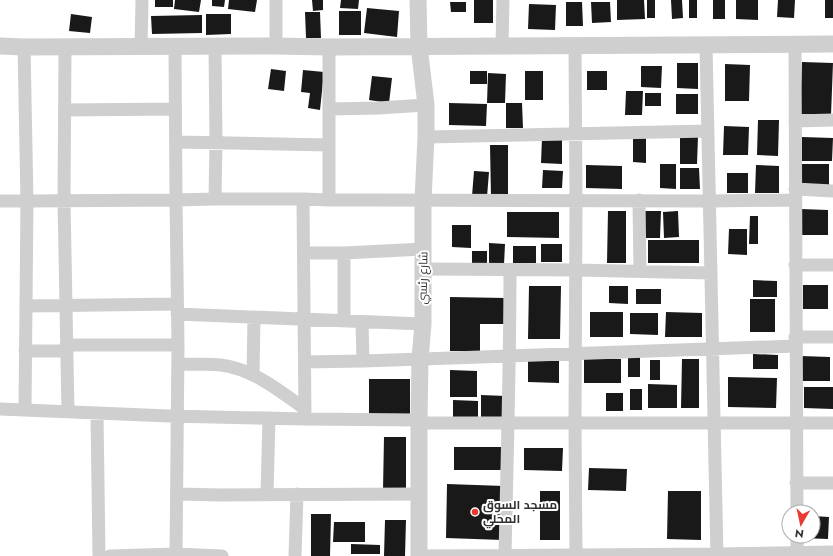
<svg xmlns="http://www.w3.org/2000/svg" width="833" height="556" viewBox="0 0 833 556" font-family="Jost,Cairo,sans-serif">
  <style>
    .building { fill: #191919 }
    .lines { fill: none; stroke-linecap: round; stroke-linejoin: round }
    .minor { stroke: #cfcfcf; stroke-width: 13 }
    .tertiary { stroke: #cfcfcf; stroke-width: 17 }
    .poi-dot { fill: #e93a34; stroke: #fff; stroke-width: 1.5 }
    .labels { text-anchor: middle; stroke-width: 4; stroke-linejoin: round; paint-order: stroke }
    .street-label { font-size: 12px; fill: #323232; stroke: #fff }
    .poi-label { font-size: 12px; font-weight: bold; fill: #323232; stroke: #fff; text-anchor: start }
  </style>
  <rect width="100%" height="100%" fill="#fff"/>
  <path class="building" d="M 155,0 L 173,0 L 173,7 L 155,7 Z
    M 175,0 L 201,0 L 199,12 L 174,9 Z
    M 212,0 L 225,0 L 224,7 L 212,6 Z
    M 229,0 L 257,0 L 255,12 L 228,9 Z
    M 312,0 L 323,0 L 323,10 L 313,11 Z
    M 341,0 L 359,0 L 358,9 L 340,8 Z
    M 474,0 L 493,0 L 493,23 L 474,23 Z
    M 617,0 L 644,0 L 645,19 L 617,20 Z
    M 647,0 L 655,0 L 655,18 L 647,18 Z
    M 671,0 L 682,0 L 683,18 L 672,19 Z
    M 689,0 L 697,0 L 697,18 L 689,18 Z
    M 713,0 L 725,0 L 725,19 L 713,19 Z
    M 736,0 L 758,0 L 758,20 L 736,19 Z
    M 778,0 L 795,0 L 794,18 L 777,17 Z
    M 825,0 L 833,0 L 833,18 L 825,18 Z
    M 450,2 L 466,2 L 466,12 L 451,12 Z
    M 566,2 L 582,2 L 583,26 L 566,26 Z
    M 591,2 L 610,2 L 611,22 L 592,23 Z
    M 529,4 L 556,5 L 555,30 L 528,29 Z
    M 367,8 L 399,11 L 397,37 L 364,33 Z
    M 339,11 L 361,11 L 361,35 L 339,35 Z
    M 305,12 L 320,12 L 321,38 L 306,38 Z
    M 71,14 L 92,17 L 90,33 L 69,31 Z
    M 206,14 L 231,14 L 231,34 L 206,35 Z
    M 202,15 L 202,33 L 152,34 L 151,16 Z
    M 802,62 L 833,63 L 831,115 L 800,114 Z
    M 677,63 L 698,63 L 698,89 L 677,88 Z
    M 725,64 L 750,65 L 749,101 L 725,101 Z
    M 641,66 L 662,66 L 661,88 L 641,87 Z
    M 271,69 L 286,71 L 284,91 L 268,89 Z
    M 303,70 L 324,72 L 320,110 L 308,108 L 310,93 L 301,92 Z
    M 470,71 L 487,71 L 487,84 L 470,84 Z
    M 525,71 L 543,71 L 543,100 L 525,100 Z
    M 587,71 L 607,71 L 607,90 L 587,90 Z
    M 488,73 L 506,74 L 505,103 L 487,103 Z
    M 372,76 L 392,78 L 389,103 L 369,100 Z
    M 626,91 L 643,91 L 642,115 L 625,115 Z
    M 645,93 L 661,93 L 661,106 L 645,106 Z
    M 676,94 L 698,94 L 698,114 L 676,114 Z
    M 449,103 L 487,104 L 486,126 L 449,125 Z
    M 506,103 L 522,103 L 523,128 L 506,128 Z
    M 758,120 L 779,120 L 778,156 L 757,155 Z
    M 724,126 L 749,127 L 748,155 L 723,155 Z
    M 680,136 L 698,136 L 697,164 L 680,164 Z
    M 633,137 L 646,137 L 646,163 L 633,162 Z
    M 802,137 L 833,138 L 832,161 L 802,161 Z
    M 542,138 L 562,138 L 562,164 L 541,163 Z
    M 490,145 L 508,145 L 508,197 L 491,197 Z
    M 660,164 L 676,164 L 676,189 L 660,188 Z
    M 798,164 L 829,164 L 829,188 L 798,187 Z
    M 586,165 L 622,166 L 622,189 L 586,188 Z
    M 756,165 L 779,166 L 779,193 L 755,193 Z
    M 680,168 L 699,168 L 700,189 L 680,189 Z
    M 543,170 L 563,171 L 562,188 L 542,188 Z
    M 474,171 L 489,172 L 487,197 L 472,196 Z
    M 727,173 L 748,173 L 748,193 L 727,193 Z
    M 801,209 L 828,210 L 828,235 L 800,235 Z
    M 608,211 L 626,211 L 626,263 L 607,263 Z
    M 643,211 L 661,211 L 660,238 L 643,238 Z
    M 678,211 L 679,237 L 664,238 L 663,212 Z
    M 507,212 L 559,212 L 559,238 L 507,237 Z
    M 750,216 L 758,216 L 758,244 L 749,244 Z
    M 452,225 L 471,225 L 471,248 L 452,247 Z
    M 729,229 L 747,229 L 747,255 L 728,254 Z
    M 648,240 L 699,240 L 699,263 L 648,263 Z
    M 489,243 L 505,244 L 504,265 L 489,264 Z
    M 541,244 L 562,244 L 562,262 L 541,262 Z
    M 513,246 L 536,246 L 536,263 L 513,263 Z
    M 472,251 L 487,251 L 487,264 L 472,264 Z
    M 753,280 L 777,281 L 777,297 L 753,297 Z
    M 803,285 L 828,285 L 828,309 L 803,309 Z
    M 529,286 L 561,286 L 560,339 L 528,339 Z
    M 609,286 L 628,286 L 628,304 L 609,303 Z
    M 636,289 L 661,289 L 661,304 L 636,304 Z
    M 450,297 L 506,298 L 506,324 L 480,324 L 480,351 L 450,351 Z
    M 750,299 L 775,299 L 775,332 L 750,332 Z
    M 590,312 L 623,312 L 623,337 L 590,337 Z
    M 666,312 L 702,313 L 702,337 L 665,337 Z
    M 630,313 L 658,313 L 658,335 L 630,334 Z
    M 753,354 L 778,355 L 778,369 L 753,369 Z
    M 801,356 L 830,357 L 830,381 L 801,381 Z
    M 628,357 L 640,357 L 640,377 L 628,377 Z
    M 584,358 L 621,359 L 621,383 L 584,383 Z
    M 682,359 L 699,359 L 699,408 L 681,408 Z
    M 650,360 L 660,360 L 660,380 L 650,380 Z
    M 528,361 L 559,361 L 559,383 L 528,382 Z
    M 450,370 L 477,371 L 477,397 L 450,397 Z
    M 728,377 L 777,378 L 776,408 L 728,407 Z
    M 369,379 L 410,379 L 410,414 L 369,414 Z
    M 648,384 L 677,385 L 677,408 L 648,408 Z
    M 804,387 L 833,387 L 833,409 L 804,408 Z
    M 630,389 L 642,389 L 642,410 L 630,410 Z
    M 606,393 L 623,393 L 623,411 L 606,411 Z
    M 481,395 L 506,396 L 506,421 L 481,420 Z
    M 453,400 L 478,401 L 478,420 L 453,419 Z
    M 384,437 L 406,437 L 406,491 L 383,490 Z
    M 454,447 L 503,447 L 503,470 L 454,470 Z
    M 524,448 L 563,448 L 562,471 L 524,470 Z
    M 589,468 L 627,469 L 626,491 L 588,490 Z
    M 447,484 L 504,486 L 503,540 L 446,538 Z
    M 540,491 L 560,491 L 560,540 L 540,540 Z
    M 668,491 L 701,491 L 701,540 L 667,539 Z
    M 311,514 L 331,514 L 330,556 L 311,556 Z
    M 813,516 L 829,517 L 828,539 L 801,538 L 801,536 L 813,536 Z
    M 385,520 L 406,520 L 405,556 L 384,556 Z
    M 334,522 L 365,522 L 365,542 L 333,542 Z
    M 351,544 L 380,545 L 380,554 L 351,554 Z"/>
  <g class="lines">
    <path class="minor" d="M 575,45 L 576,200 L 575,423 L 576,556
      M 706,45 L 717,556
      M 795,45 L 797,512
      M 276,46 L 276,0
      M 502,46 L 503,0
      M 24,47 L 27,201 L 25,409
      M 65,47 L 64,201 L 68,412
      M 141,47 L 142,0
      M 175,47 L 176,200 L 178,345 L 176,556
      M 215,47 L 216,143 L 215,199
      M 330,109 L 378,108 L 426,105
      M 65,110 L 175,109
      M 795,121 L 833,120
      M 426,137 L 708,131
      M 176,142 L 329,145
      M 795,189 L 833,191
      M 303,199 L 305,419
      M 329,200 L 329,47
      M 639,200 L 640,271
      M 0,201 L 27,201 L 176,200 L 215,199 L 303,199 L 329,200 L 379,200 L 709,201 L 795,200
      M 304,253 L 344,253 L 423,249
      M 795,265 L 833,265
      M 423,269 L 576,270 L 711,273
      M 26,306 L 177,304
      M 177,314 L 423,324
      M 344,321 L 344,253
      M 362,322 L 363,361
      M 795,337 L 833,337
      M 66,345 L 178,345
      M 25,351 L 67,351
      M 305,362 L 363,361 L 796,346
      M 178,364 C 192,364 207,364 221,365 C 253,369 280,391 305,409
      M 253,375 L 254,317
      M 0,409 L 169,416 L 305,419 L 419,420
      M 97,413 L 99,556
      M 419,423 L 833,423
      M 796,483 L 833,483
      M 177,494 L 221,495 L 419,494
      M 267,494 L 269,418
      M 797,536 L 797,556
      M 110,556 L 176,554 L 222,556
      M 295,556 L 297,494
      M 419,556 L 717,554 L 833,552
      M 505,556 C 507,460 510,365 510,270"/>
    <path class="tertiary" d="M 418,0 L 419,46 L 426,105 L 426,137 L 423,200 L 423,324 L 420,359 L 419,420 L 419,556
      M 0,46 L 24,47 L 276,46 L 329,47 L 833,44"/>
  </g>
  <circle class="poi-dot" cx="475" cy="512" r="4"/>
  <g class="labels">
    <g class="street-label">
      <text transform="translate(423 278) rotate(-89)" y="4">شارع رئسي</text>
    </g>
    <g class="poi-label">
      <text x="483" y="509">مسجد السوق<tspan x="483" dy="14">المحلي</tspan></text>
    </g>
  </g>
  <g transform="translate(801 524) rotate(189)"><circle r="19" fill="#ffffff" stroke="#adadad"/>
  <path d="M0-3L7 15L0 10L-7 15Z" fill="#e93a34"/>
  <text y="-6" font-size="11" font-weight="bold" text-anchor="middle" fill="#323232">N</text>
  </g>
</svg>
